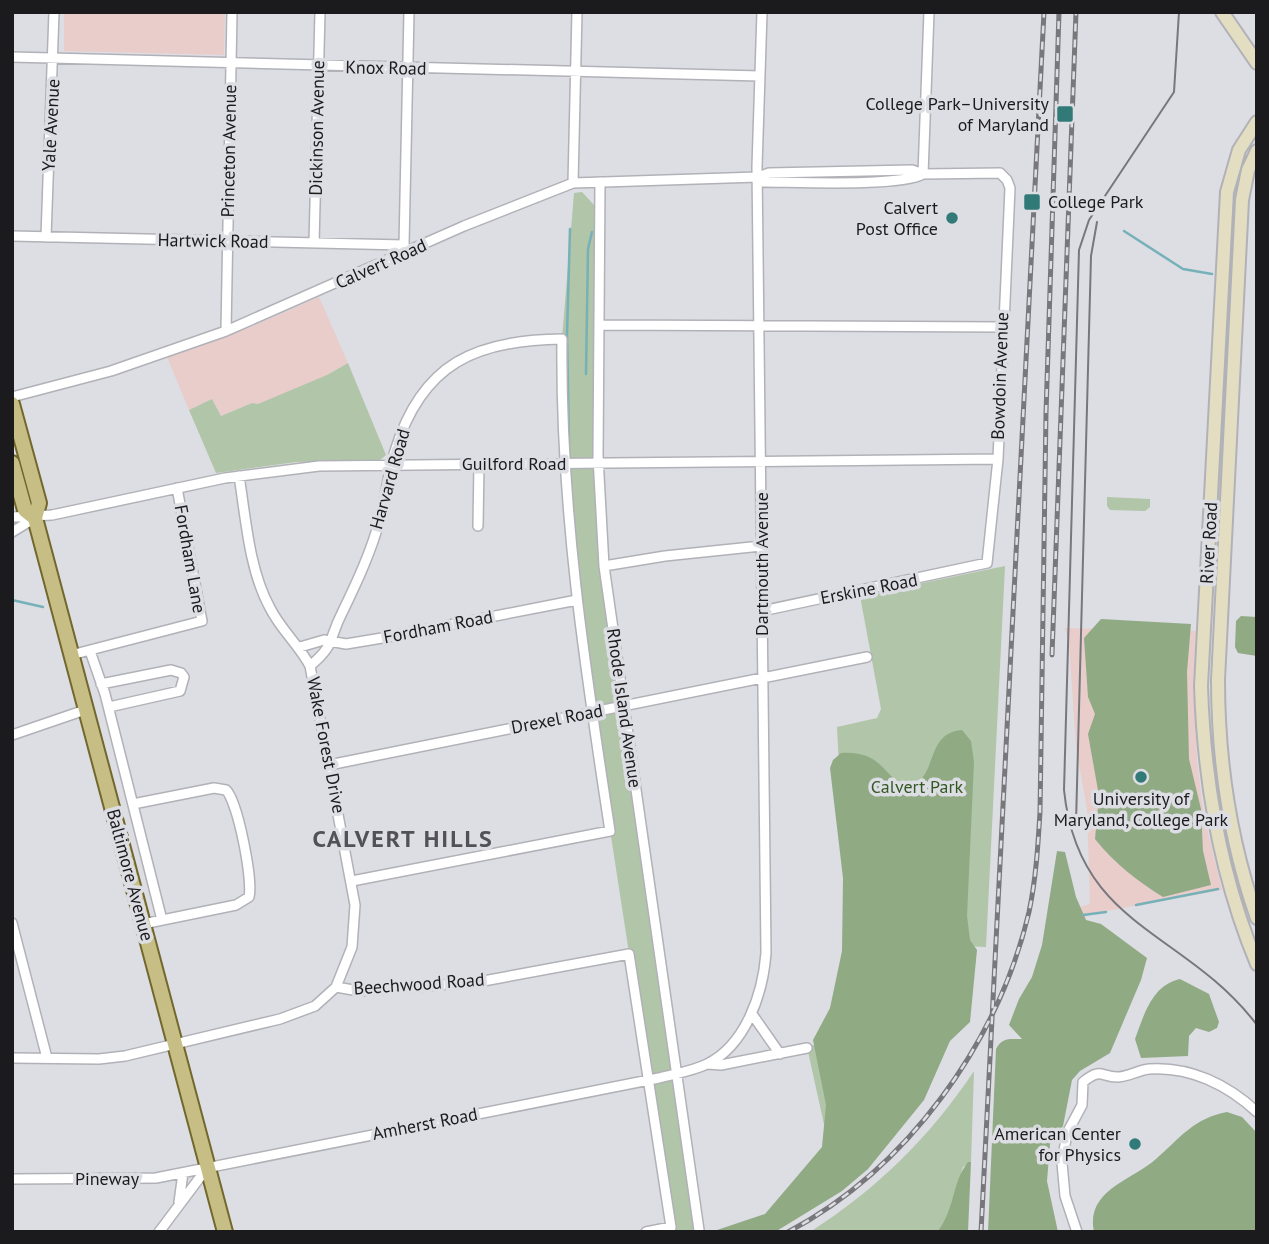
<svg xmlns="http://www.w3.org/2000/svg" width="1269" height="1244" viewBox="0 0 1269 1244" font-family="'PT Sans',sans-serif">
  <style>
    .education { fill: #e8cdcb }
    .green { fill: #b1c5a8 }
    .forest { fill: #90aa84 }
    .lines { fill: none; stroke-linecap: round; stroke-linejoin: round }
    .stream { stroke: #76b1b8; stroke-width: 2.5 }
    .street-casing { stroke: #b1b1b8; stroke-width: 12 }
    .secondary-casing { stroke: #b1b1b8; stroke-width: 16 }
    .primary-casing { stroke: #72682d; stroke-width: 18 }
    .street { stroke: #fff; stroke-width: 9 }
    .secondary { stroke: #e3dec2; stroke-width: 12 }
    .primary { stroke: #c7be86; stroke-width: 14 }
    .tram { stroke: #77777c; stroke-width: 2 }
    .rail-casing { stroke: #77777c; stroke-width: 5 }
    .rail { stroke: #dddde4; stroke-width: 2.5; stroke-dasharray: 8; stroke-linecap: butt }
    .poi-dot { fill: #327a78; stroke: #dddde4; stroke-width: 2.5 }
    .labels { text-anchor: middle; stroke-width: 7; stroke-linejoin: round; paint-order: stroke }
    .street-label { font-size: 18px; fill: #1b1b1e; stroke: #dddde4 }
    .poi-label { font-size: 18px; fill: #1b1b1e; stroke: #dddde4; text-anchor: end }
    .park-label { font-size: 18px; fill: #345822; stroke: #dddde4 }
    .district-label { font-size: 24px; font-weight: bold; letter-spacing: 2px; fill: #525157; stroke: #dddde4 }
  </style>
  <rect width="100%" height="100%" fill="#dddde4"/>
  <path class="education" d="M 64,12 L 225,12 L 224,55 L 64,51 Z
    M 319,297 L 348,363 L 330,373 L 330,391 L 260,405 L 252,403 L 221,416 L 212,399 L 189,410 L 167,357 L 253,326 Z
    M 1065,628 L 1196,631 L 1193,685 L 1197,760 L 1204,816 L 1222,890 L 1090,914 L 1084,918 L 1076,908 L 1090,904 L 1087,809 L 1076,747 L 1069,643 Z"/>
  <path class="green" d="M 582,192 L 594,205 L 596,495 L 699,1230 L 672,1232 L 592,713 L 569,532 L 562,339 L 574,193 Z
    M 348,363 L 386,455 L 380,460 L 296,462 L 216,473 L 189,410 L 212,399 L 221,416 L 252,403 L 258,404 L 327,375 Z
    M 1107,497 L 1150,499 L 1150,507 L 1145,511 L 1110,510 L 1107,506 Z
    M 1005,566 L 986,947 L 916,944 L 827,1138 L 807,1047 L 834,1039 L 848,949 L 837,727 L 877,718 L 881,709 L 860,596 Z
    M 974,1071 L 971,1162 L 963,1167 L 950,1213 L 937,1232 L 810,1232 C 877,1189 930,1137 974,1071 Z"/>
  <path class="forest" d="M 1241,616 L 1257,617 L 1257,656 L 1238,653 L 1235,647 L 1236,621 Z
    M 1101,619 L 1191,624 L 1187,672 L 1189,759 L 1201,809 L 1203,851 L 1211,885 L 1163,897 C 1136,880 1115,864 1095,839 L 1099,796 L 1088,734 L 1095,714 L 1088,697 L 1084,638 Z
    M 962,730 L 971,741 L 974,762 L 967,916 L 970,940 L 977,950 L 970,1022 L 950,1041 L 924,1100 L 868,1169 L 842,1191 L 775,1232 L 711,1232 L 765,1214 L 822,1147 L 826,1105 L 813,1040 L 830,1008 L 842,951 L 843,878 L 830,768 L 833,760 L 841,753 C 887,750 883,783 912,787 C 938,773 926,733 962,730 Z
    M 1057,851 L 1065,852 L 1076,897 L 1086,920 L 1101,924 L 1147,958 L 1141,980 L 1110,1053 L 1080,1071 L 1072,1080 L 1063,1126 L 1050,1144 L 1047,1181 L 1058,1232 L 988,1232 L 996,1049 C 1002,1037 1010,1039 1022,1039 L 1009,1025 L 1019,999 L 1032,977 L 1042,945 Z
    M 1180,979 L 1209,994 L 1219,1022 L 1217,1028 L 1209,1032 L 1196,1028 L 1189,1036 L 1188,1056 L 1141,1058 L 1135,1039 C 1144,1015 1152,985 1180,979 Z
    M 1227,1112 L 1242,1117 L 1257,1133 L 1257,1232 L 1094,1232 C 1085,1190 1133,1180 1156,1159 C 1180,1138 1194,1118 1227,1112 Z
    M 968,1162 L 971,1162 L 968,1232 L 937,1232 C 956,1208 951,1184 968,1162 Z"/>
  <g class="lines">
    <path class="stream" d="M 1124,231 L 1183,269 L 1212,274
      M 1256,285 L 1257,285
      M 586,374 L 588,249 L 592,232
      M 569,444 L 567,335 L 570,229
      M 12,600 L 43,607
      M 1256,882 L 1257,882
      M 1136,905 L 1218,889
      M 1083,915 L 1106,912"/>
    <defs>
      <path id="street" d="M 12,57 L 760,76
        M 923,174 L 929,12
        M 758,177 L 763,182 C 795,182 900,187 923,174
        M 600,182 L 598,457 L 604,566 L 699,1230
        M 573,183 L 577,12
        M 12,236 L 404,245 L 410,251
        M 46,237 L 54,12
        M 314,243 L 320,12
        M 404,245 L 409,12
        M 599,325 L 1001,327
        M 226,331 L 232,12
        M 12,397 L 111,371 L 226,331 L 464,226 L 573,183 L 758,177 L 769,173 L 912,170 L 923,174 L 1000,173 L 1007,180 L 1010,188 L 998,459 L 987,563 L 762,611
        M 239,476 C 246,519 249,570 270,608 C 281,630 299,645 310,666 L 355,905 L 352,947 L 336,987
        M 12,517 L 52,515 L 225,478 L 319,466 L 998,459
        M 478,526 L 479,464
        M 12,532 L 35,518
        M 604,566 L 665,556 L 761,546
        M 300,647 L 324,640 L 346,644 L 388,637 L 577,600
        M 90,651 L 105,694 L 162,920
        M 71,655 L 202,621 L 177,488
        M 310,666 C 336,644 328,640 342,613 C 357,582 371,552 380,519 C 386,497 388,472 395,451 C 422,363 476,340 562,339 C 560,505 585,668 610,831 L 352,881
        M 101,684 L 171,670 L 181,673 L 184,677 L 180,691 L 109,707
        M 12,735 L 85,710
        M 329,765 L 867,657
        M 133,804 L 214,788 L 226,790 C 238,802 253,880 249,897 L 236,905 L 143,924
        M 12,923 L 47,1058
        M 752,1014 L 780,1054
        M 12,1058 L 99,1059 L 125,1056 L 280,1019 L 315,1006 L 336,987 L 359,991 L 478,982 L 629,954 L 671,1227 L 646,1232
        M 708,1064 L 721,1065 L 807,1048
        M 12,1179 L 156,1178 L 659,1078 C 674,1074 693,1071 707,1064 C 746,1045 763,993 766,953 L 757,167 L 762,12
        M 179,1202 L 183,1173
        M 159,1232 L 207,1168
        M 1077,1232 L 1065,1196 L 1062,1163 L 1067,1133 L 1082,1105 L 1083,1082 C 1101,1067 1101,1077 1117,1077 C 1127,1077 1139,1070 1149,1069 C 1190,1066 1228,1085 1257,1112"/>
      <path id="secondary" d="M 1222,12 L 1257,63
        M 1257,122 L 1239,150 L 1227,192 L 1201,686 C 1204,782 1220,875 1257,964
        M 1257,151 L 1248,170 L 1242,200 L 1218,680 C 1218,761 1230,841 1257,918"/>
      <path id="primary" d="M 12,404 L 39,503 L 35,518
        M 12,463 L 25,510 L 35,518 L 225,1232"/>
    </defs>
    <use href="#street" class="street-casing"/>
    <use href="#secondary" class="secondary-casing"/>
    <use href="#primary" class="primary-casing"/>
    <use href="#street" class="street"/>
    <use href="#secondary" class="secondary"/>
    <use href="#primary" class="primary"/>
    <path class="tram" d="M 1179,12 L 1174,92 L 1089,220 L 1079,250 L 1064,790 C 1078,928 1185,930 1257,1025
      M 1076,823 L 1091,256 L 1097,222"/>
    <defs>
      <path id="rail" d="M 1052,655 L 1076,12
        M 788,1232 C 907,1169 998,1043 1029,912 C 1036,879 1038,845 1040,812 L 1046,413 L 1059,12
        M 981,1232 L 1044,12"/>
    </defs>
    <use href="#rail" class="rail-casing"/>
    <use href="#rail" class="rail"/>
  </g>
  <g class="poi-dot">
    <rect x="1056" y="105" width="18" height="18" rx="3.5"/>
    <rect x="1023" y="193" width="18" height="18" rx="3.5"/>
    <circle cx="952" cy="218" r="7"/>
    <circle cx="1141" cy="777" r="7"/>
    <circle cx="1135" cy="1144" r="7"/>
  </g>
  <g class="labels">
    <g class="street-label">
      <text transform="translate(386 68) rotate(1)" y="6">Knox Road</text>
      <text transform="translate(51 125) rotate(-87)" y="6">Yale Avenue</text>
      <text transform="translate(317 128) rotate(-89)" y="6">Dickinson Avenue</text>
      <text transform="translate(229 151) rotate(-89)" y="6">Princeton Avenue</text>
      <text transform="translate(213 241) rotate(1)" y="6">Hartwick Road</text>
      <text transform="translate(381 264) rotate(-24)" y="6">Calvert Road</text>
      <text transform="translate(1000 376) rotate(-88)" y="6">Bowdoin Avenue</text>
      <text x="514" y="470">Guilford Road</text>
      <text transform="translate(390 479) rotate(-74)" y="6">Harvard Road</text>
      <text transform="translate(1209 543) rotate(-87)" y="6">River Road</text>
      <text transform="translate(190 559) rotate(80)" y="6">Fordham Lane</text>
      <text transform="translate(762 564) rotate(-90)" y="6">Dartmouth Avenue</text>
      <text transform="translate(869 589) rotate(-11)" y="6">Erskine Road</text>
      <text transform="translate(438 627) rotate(-11)" y="6">Fordham Road</text>
      <text transform="translate(624 708) rotate(82)" y="6">Rhode Island Avenue</text>
      <text transform="translate(557 719) rotate(-11)" y="6">Drexel Road</text>
      <text transform="translate(326 745) rotate(79)" y="6">Wake Forest Drive</text>
      <text transform="translate(130 875) rotate(75)" y="6">Baltimore Avenue</text>
      <text transform="translate(419 984) rotate(-4)" y="6">Beechwood Road</text>
      <text transform="translate(425 1124) rotate(-11)" y="6">Amherst Road</text>
      <text x="107" y="1185">Pineway</text>
    </g>
    <g class="poi-label">
      <text x="1049" y="110">College Park–University<tspan x="1049" dy="21">of Maryland</tspan></text>
      <text x="1048" y="208" text-anchor="start">College Park</text>
      <text x="938" y="214">Calvert<tspan x="938" dy="21">Post Office</tspan></text>
      <text x="1141" y="805" text-anchor="middle">University of<tspan x="1141" dy="21">Maryland, College Park</tspan></text>
      <text x="1121" y="1140">American Center<tspan x="1121" dy="21">for Physics</tspan></text>
    </g>
    <g class="park-label">
      <text x="917" y="793">Calvert Park</text>
    </g>
    <g class="district-label">
      <text x="403" y="847">CALVERT HILLS</text>
    </g>
  </g>
  <rect width="1269" height="1244" fill="none" stroke="#1b1b1e" stroke-width="28"/>
</svg>
